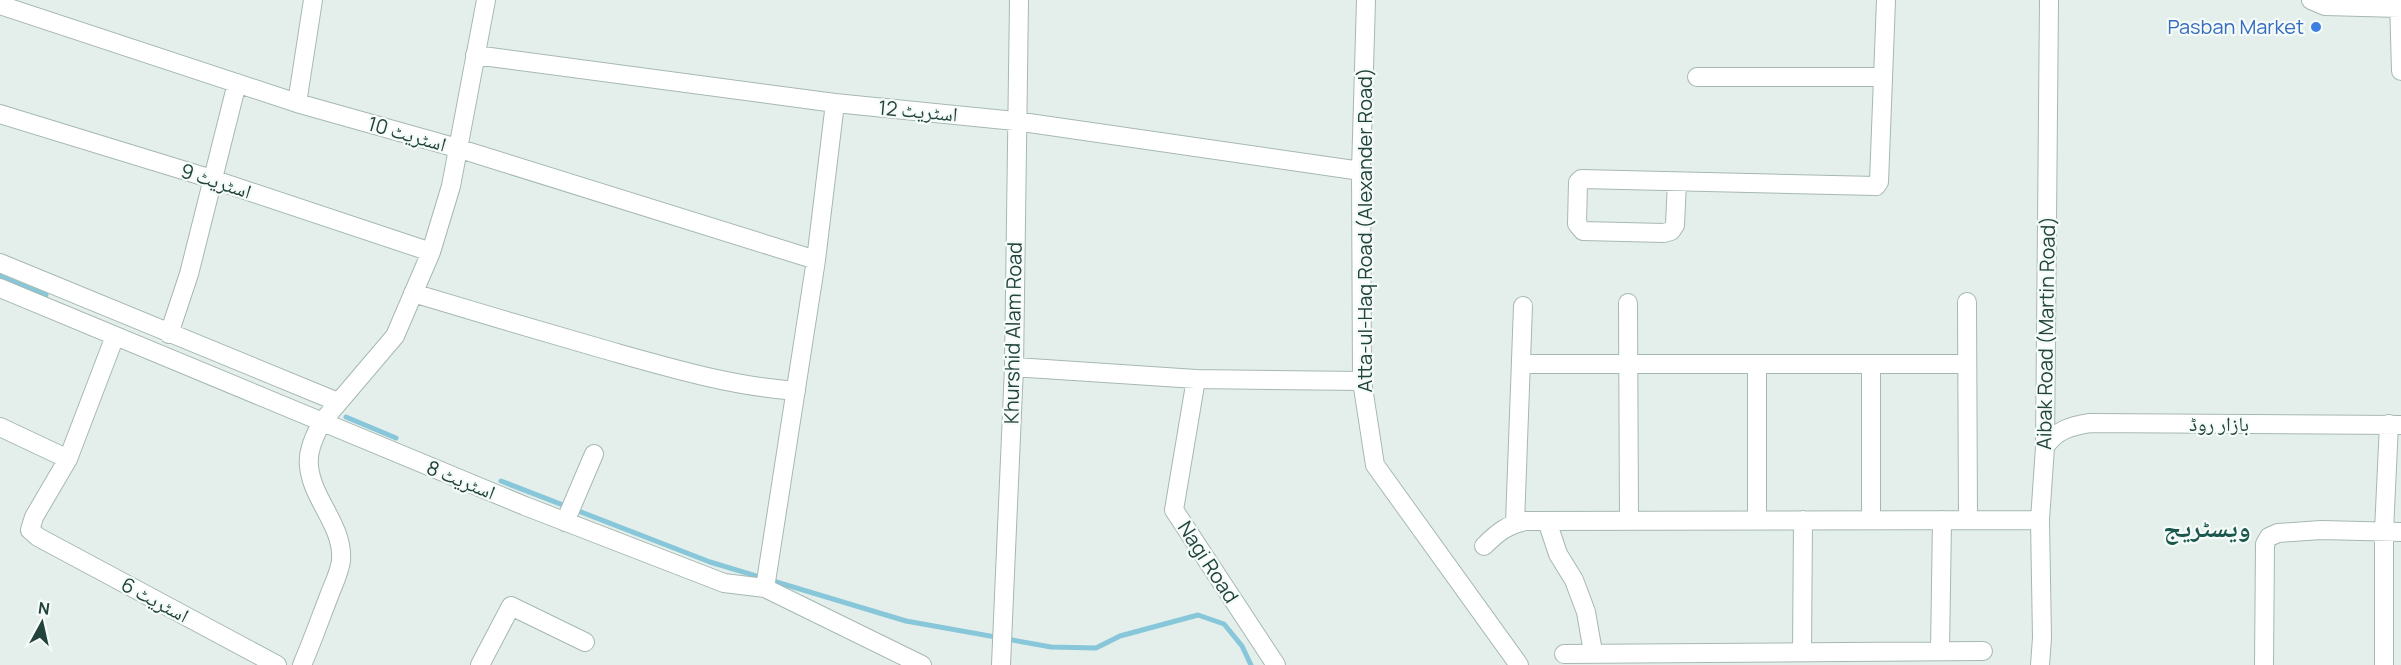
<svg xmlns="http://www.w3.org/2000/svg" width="2401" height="665" viewBox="0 0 2401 665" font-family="Manrope,'Noto Naskh Arabic',sans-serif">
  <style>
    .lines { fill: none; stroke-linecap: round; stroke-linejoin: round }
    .stream { stroke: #87c7d9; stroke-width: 5 }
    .minor-casing { stroke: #a6b8b3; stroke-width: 20 }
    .minor { stroke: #fff; stroke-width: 18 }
    .shop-dot { fill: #3f7fe0; stroke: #f5fbf8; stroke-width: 2 }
    .labels { text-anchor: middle; stroke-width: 4.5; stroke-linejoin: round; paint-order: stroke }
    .shop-label { font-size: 20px; fill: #366cbe; stroke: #f5fbf8; text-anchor: end }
    .street-label { font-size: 20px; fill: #21433c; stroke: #f5fbf8 }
    .district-label { font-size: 26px; font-weight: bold; fill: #1a574d; stroke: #f5fbf8 }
  </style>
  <rect width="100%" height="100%" fill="#e4efeb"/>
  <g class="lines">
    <path class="stream" d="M 0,276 L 46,295
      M 346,417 L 396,438
      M 501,481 L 710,562 L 906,621 L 1051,647 L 1096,648 L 1120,636 L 1198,615 L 1224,624 L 1242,646 L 1251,665"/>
    <defs>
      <path id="minor" d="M 1366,0 L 1361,171 L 1362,381 L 1375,465 L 1519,665
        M 2311,0 L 2325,6 L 2400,8
        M 2399,0 L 2401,71
        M 0,5 L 297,103 L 457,148 L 816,260
        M 475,55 L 835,103 L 1015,121 L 1361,171
        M 1697,77 L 1883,77
        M 297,103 L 313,0
        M 0,114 L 212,179 L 431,252
        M 1677,182 L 1675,225 L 1671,231 L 1664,233 L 1583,231 L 1577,224 L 1578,182 L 1581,179 L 1876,186 L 1879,182 L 1886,0
        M 0,263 L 338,402
        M 0,288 L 525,506 L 724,583 L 765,588 L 922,665
        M 413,293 C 476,312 540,331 603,349 C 667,367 730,386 796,391
        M 1967,302 L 1968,520
        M 1628,303 L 1629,521
        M 169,334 L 189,274 L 237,83
        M 115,336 L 68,459 L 34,517 L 30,530 L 38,537 L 277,665
        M 1521,364 L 1967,364
        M 1871,364 L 1871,520
        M 1014,367 L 1196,379 L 1362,381
        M 1196,379 L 1174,510 L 1276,665
        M 0,427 L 68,459
        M 2045,447 C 2056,430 2071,426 2090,423 L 2401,425
        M 1757,520 L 1757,364
        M 1547,521 L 1558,554 L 1574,580 L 1586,612 L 1593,652
        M 565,522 L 594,454
        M 1515,523 L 1523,306
        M 1484,546 C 1497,533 1508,524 1526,521 L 2040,520
        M 765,588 L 816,260 L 835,103
        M 1940,651 L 1942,520
        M 1802,652 L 1803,520
        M 1564,654 L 1983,651
        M 302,665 C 312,642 320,619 329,596 C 333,585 339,574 341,561 C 344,526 312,500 309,466 C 307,451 315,436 321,423 L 395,336 L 431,252 L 451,186 L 486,0
        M 480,665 L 511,606 L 585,642
        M 1001,665 L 1014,367 L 1019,0
        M 2040,665 L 2042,638 L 2040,520 L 2045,447 L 2049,0
        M 2264,665 L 2265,544 L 2269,537 L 2278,533 L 2321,530 L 2401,532
        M 2384,665 L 2384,531 L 2389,424"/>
    </defs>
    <use href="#minor" class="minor-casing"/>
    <use href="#minor" class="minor"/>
  </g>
  <circle class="shop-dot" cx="2316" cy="27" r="6"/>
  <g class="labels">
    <g class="shop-label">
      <text x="2304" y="34">Pasban Market</text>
    </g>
    <g class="street-label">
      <text transform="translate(918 111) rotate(5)" y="7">اسٹریٹ 12</text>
      <text transform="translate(407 134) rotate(16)" y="7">اسٹریٹ 10</text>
      <text transform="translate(216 181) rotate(18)" y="7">اسٹریٹ 9</text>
      <text transform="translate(1365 230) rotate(-90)" y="7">Atta-ul-Haq Road (Alexander Road)</text>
      <text transform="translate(1013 333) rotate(-89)" y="7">Khurshid Alam Road</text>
      <text transform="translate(2046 333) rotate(-89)" y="7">Aibak Road (Martin Road)</text>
      <text x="2219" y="431">بازار روڈ</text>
      <text transform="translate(461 480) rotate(22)" y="7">اسٹریٹ 8</text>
      <text transform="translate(1208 562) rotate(57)" y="7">Nagi Road</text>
      <text transform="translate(155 600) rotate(28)" y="7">اسٹریٹ 6</text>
    </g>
    <g class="district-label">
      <text x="2207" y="537">ویسٹریج</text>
    </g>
  </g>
  <g transform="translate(42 623) rotate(8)" stroke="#f5fbf8" stroke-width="4.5" paint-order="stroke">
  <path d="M0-4.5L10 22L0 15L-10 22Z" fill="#21433c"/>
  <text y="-9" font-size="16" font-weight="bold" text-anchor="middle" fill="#21433c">N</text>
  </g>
</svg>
